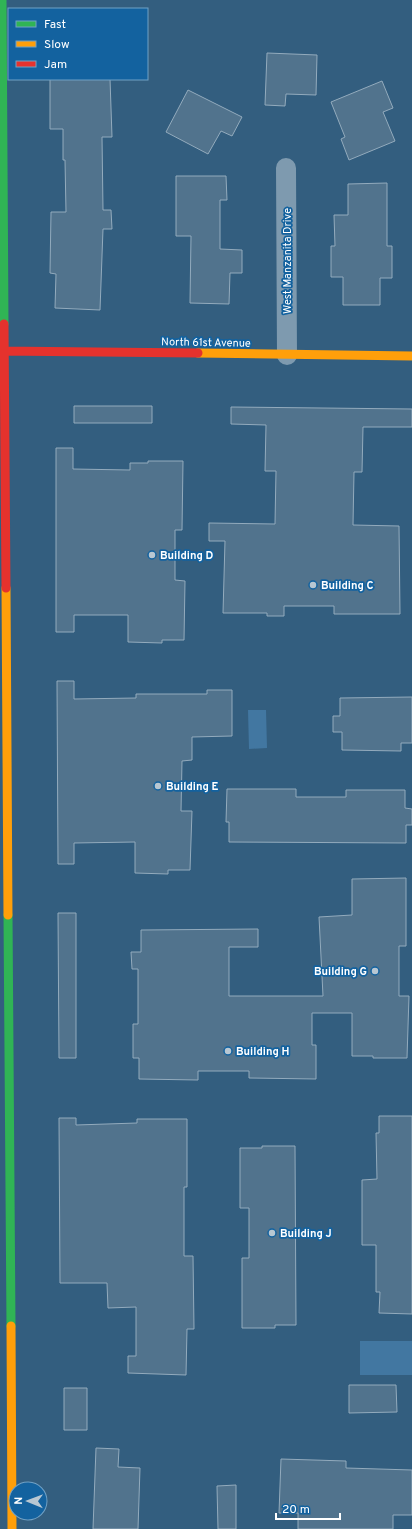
<svg xmlns="http://www.w3.org/2000/svg" width="412" height="1529" viewBox="0 0 412 1529" font-family="Overpass,sans-serif">
  <style>
    .water { fill: #4277a1 }
    .building { fill: #51738d; stroke: #93abbd }
    .lines { fill: none; stroke-linecap: round; stroke-linejoin: round }
    .street { stroke: #7e9aaf; stroke-width: 20 }
    .fast { stroke: #30b455; stroke-width: 9 }
    .slow { stroke: #ff9f0a; stroke-width: 9 }
    .jam { stroke: #e5322d; stroke-width: 9 }
    .poi-dot { fill: #b8c7d2; stroke: #13629f; stroke-width: 1.5 }
    .labels { text-anchor: middle; stroke-width: 3.5; stroke-linejoin: round; paint-order: stroke }
    .street-label { font-size: 11px; fill: #fff; stroke: #13629f }
    .poi-label { font-size: 11px; font-weight: bold; fill: #fff; stroke: #13629f; text-anchor: start }
  </style>
  <rect width="100%" height="100%" fill="#335e7f"/>
  <path class="water" d="M 248,710 L 266,710 L 267,748 L 249,749 Z
    M 360,1341 L 412,1341 L 412,1375 L 360,1375 Z"/>
  <path class="building" d="M 267,53 L 317,55 L 316,95 L 286,94 L 285,106 L 265,105 Z
    M 50,79 L 110,79 L 112,137 L 102,137 L 103,210 L 111,210 L 112,229 L 103,229 L 100,310 L 55,308 L 56,274 L 50,273 L 51,212 L 66,212 L 65,160 L 63,160 L 63,129 L 50,129 Z
    M 382,81 L 393,108 L 383,112 L 395,141 L 349,160 L 341,139 L 345,137 L 331,102 Z
    M 188,90 L 242,117 L 232,136 L 221,131 L 208,154 L 166,132 Z
    M 176,176 L 226,176 L 227,200 L 220,200 L 220,249 L 242,250 L 242,273 L 230,273 L 229,304 L 190,303 L 191,236 L 176,236 Z
    M 387,183 L 387,246 L 392,246 L 392,278 L 380,278 L 380,305 L 343,305 L 343,277 L 331,277 L 331,246 L 335,246 L 334,215 L 348,215 L 348,184 Z
    M 74,406 L 152,406 L 152,423 L 74,423 Z
    M 231,407 L 412,409 L 412,427 L 363,427 L 362,472 L 354,472 L 353,525 L 399,526 L 400,614 L 334,614 L 334,606 L 284,606 L 284,616 L 267,616 L 267,613 L 223,613 L 225,541 L 209,541 L 209,523 L 275,524 L 276,471 L 265,471 L 266,425 L 231,424 Z
    M 56,448 L 73,448 L 73,469 L 130,470 L 130,463 L 148,463 L 148,461 L 183,461 L 182,530 L 175,530 L 175,580 L 185,581 L 184,640 L 162,640 L 162,643 L 128,642 L 128,615 L 74,615 L 74,632 L 56,632 Z
    M 57,681 L 74,681 L 74,699 L 136,698 L 136,694 L 207,694 L 207,690 L 232,690 L 232,736 L 192,737 L 192,760 L 182,761 L 181,811 L 192,811 L 190,870 L 168,870 L 168,874 L 135,873 L 135,842 L 74,843 L 74,864 L 58,864 Z
    M 412,697 L 412,743 L 401,743 L 401,751 L 342,750 L 342,732 L 333,732 L 333,716 L 340,716 L 340,698 Z
    M 227,789 L 296,789 L 296,797 L 346,797 L 346,790 L 405,790 L 405,808 L 412,809 L 412,825 L 406,825 L 406,843 L 229,842 L 229,822 L 226,822 Z
    M 406,878 L 406,946 L 399,946 L 399,996 L 409,996 L 407,1058 L 373,1058 L 373,1056 L 352,1056 L 352,1013 L 312,1013 L 312,1045 L 316,1045 L 316,1079 L 249,1078 L 249,1071 L 198,1071 L 198,1080 L 139,1079 L 139,1058 L 133,1058 L 133,1024 L 138,1024 L 138,969 L 132,969 L 131,952 L 141,952 L 141,930 L 258,929 L 258,947 L 229,947 L 229,996 L 323,996 L 319,917 L 352,915 L 352,879 Z
    M 58,913 L 76,913 L 76,1058 L 59,1058 Z
    M 379,1116 L 412,1116 L 412,1314 L 379,1313 L 380,1292 L 376,1292 L 376,1245 L 362,1245 L 362,1180 L 377,1179 L 376,1133 L 379,1133 Z
    M 59,1118 L 76,1118 L 76,1125 L 137,1123 L 137,1119 L 187,1119 L 187,1187 L 184,1187 L 184,1256 L 193,1256 L 194,1329 L 187,1329 L 186,1375 L 128,1373 L 128,1356 L 136,1356 L 136,1307 L 108,1308 L 107,1283 L 60,1283 Z
    M 262,1146 L 295,1146 L 296,1325 L 275,1325 L 275,1328 L 242,1328 L 242,1258 L 249,1258 L 249,1208 L 240,1208 L 240,1148 L 262,1148 Z
    M 349,1385 L 396,1385 L 397,1412 L 349,1413 Z
    M 64,1388 L 87,1388 L 87,1430 L 64,1430 Z
    M 96,1448 L 119,1449 L 118,1467 L 140,1468 L 138,1529 L 93,1529 Z
    M 281,1459 L 346,1461 L 346,1468 L 412,1470 L 412,1515 L 393,1515 L 393,1529 L 298,1529 L 298,1513 L 279,1513 Z
    M 236,1485 L 236,1529 L 218,1529 L 217,1486 Z"/>
  <g class="lines">
    <path class="street" d="M 286,168 L 287,355"/>
    <path class="fast" d="M 2,0 L 4,324
      M 8,915 L 11,1326"/>
    <path class="slow" d="M 198,353 L 412,356
      M 6,588 L 8,915
      M 11,1326 L 12,1529"/>
    <path class="jam" d="M 4,324 L 6,588
      M 0,351 L 198,353"/>
  </g>
  <g class="poi-dot">
    <circle cx="152" cy="555" r="4"/>
    <circle cx="313" cy="585" r="4"/>
    <circle cx="158" cy="786" r="4"/>
    <circle cx="375" cy="971" r="4"/>
    <circle cx="228" cy="1051" r="4"/>
    <circle cx="272" cy="1233" r="4"/>
  </g>
  <g class="labels">
    <g class="street-label">
      <text transform="translate(287 261) rotate(-90)" y="4">West Manzanita Drive</text>
      <text transform="translate(206 342) rotate(1)" y="4">North 61st Avenue</text>
    </g>
    <g class="poi-label">
      <text x="160" y="559">Building D</text>
      <text x="321" y="589">Building C</text>
      <text x="166" y="790">Building E</text>
      <text x="367" y="975" text-anchor="end">Building G</text>
      <text x="236" y="1055">Building H</text>
      <text x="280" y="1237">Building J</text>
    </g>
  </g>
  <rect x="8" y="8" width="140" height="72" fill="#13629f" stroke="#71a1c5"/>
  <rect x="16" y="21" width="20" height="6" fill="#30b455" stroke="#71a1c5"/>
  <text x="44" y="28" font-size="12" fill="#ffffff">Fast</text>
  <rect x="16" y="41" width="20" height="6" fill="#ff9f0a" stroke="#71a1c5"/>
  <text x="44" y="48" font-size="12" fill="#ffffff">Slow</text>
  <rect x="16" y="61" width="20" height="6" fill="#e5322d" stroke="#71a1c5"/>
  <text x="44" y="68" font-size="12" fill="#ffffff">Jam</text>
  <g transform="translate(28 1501) rotate(271)"><circle r="19" fill="#13629f" stroke="#71a1c5"/>
  <path d="M0-3L7 15L0 10L-7 15Z" fill="#b8c7d2"/>
  <text y="-6" font-size="11" font-weight="bold" text-anchor="middle" fill="#ffffff">N</text>
  </g>
  <path d="M276 1513v6h64v-6" fill="none" stroke="#ffffff" stroke-width="2"/>
  <text x="282" y="1513" font-size="12" fill="#ffffff" stroke="#13629f" stroke-width="3" paint-order="stroke">20 m</text>
</svg>
